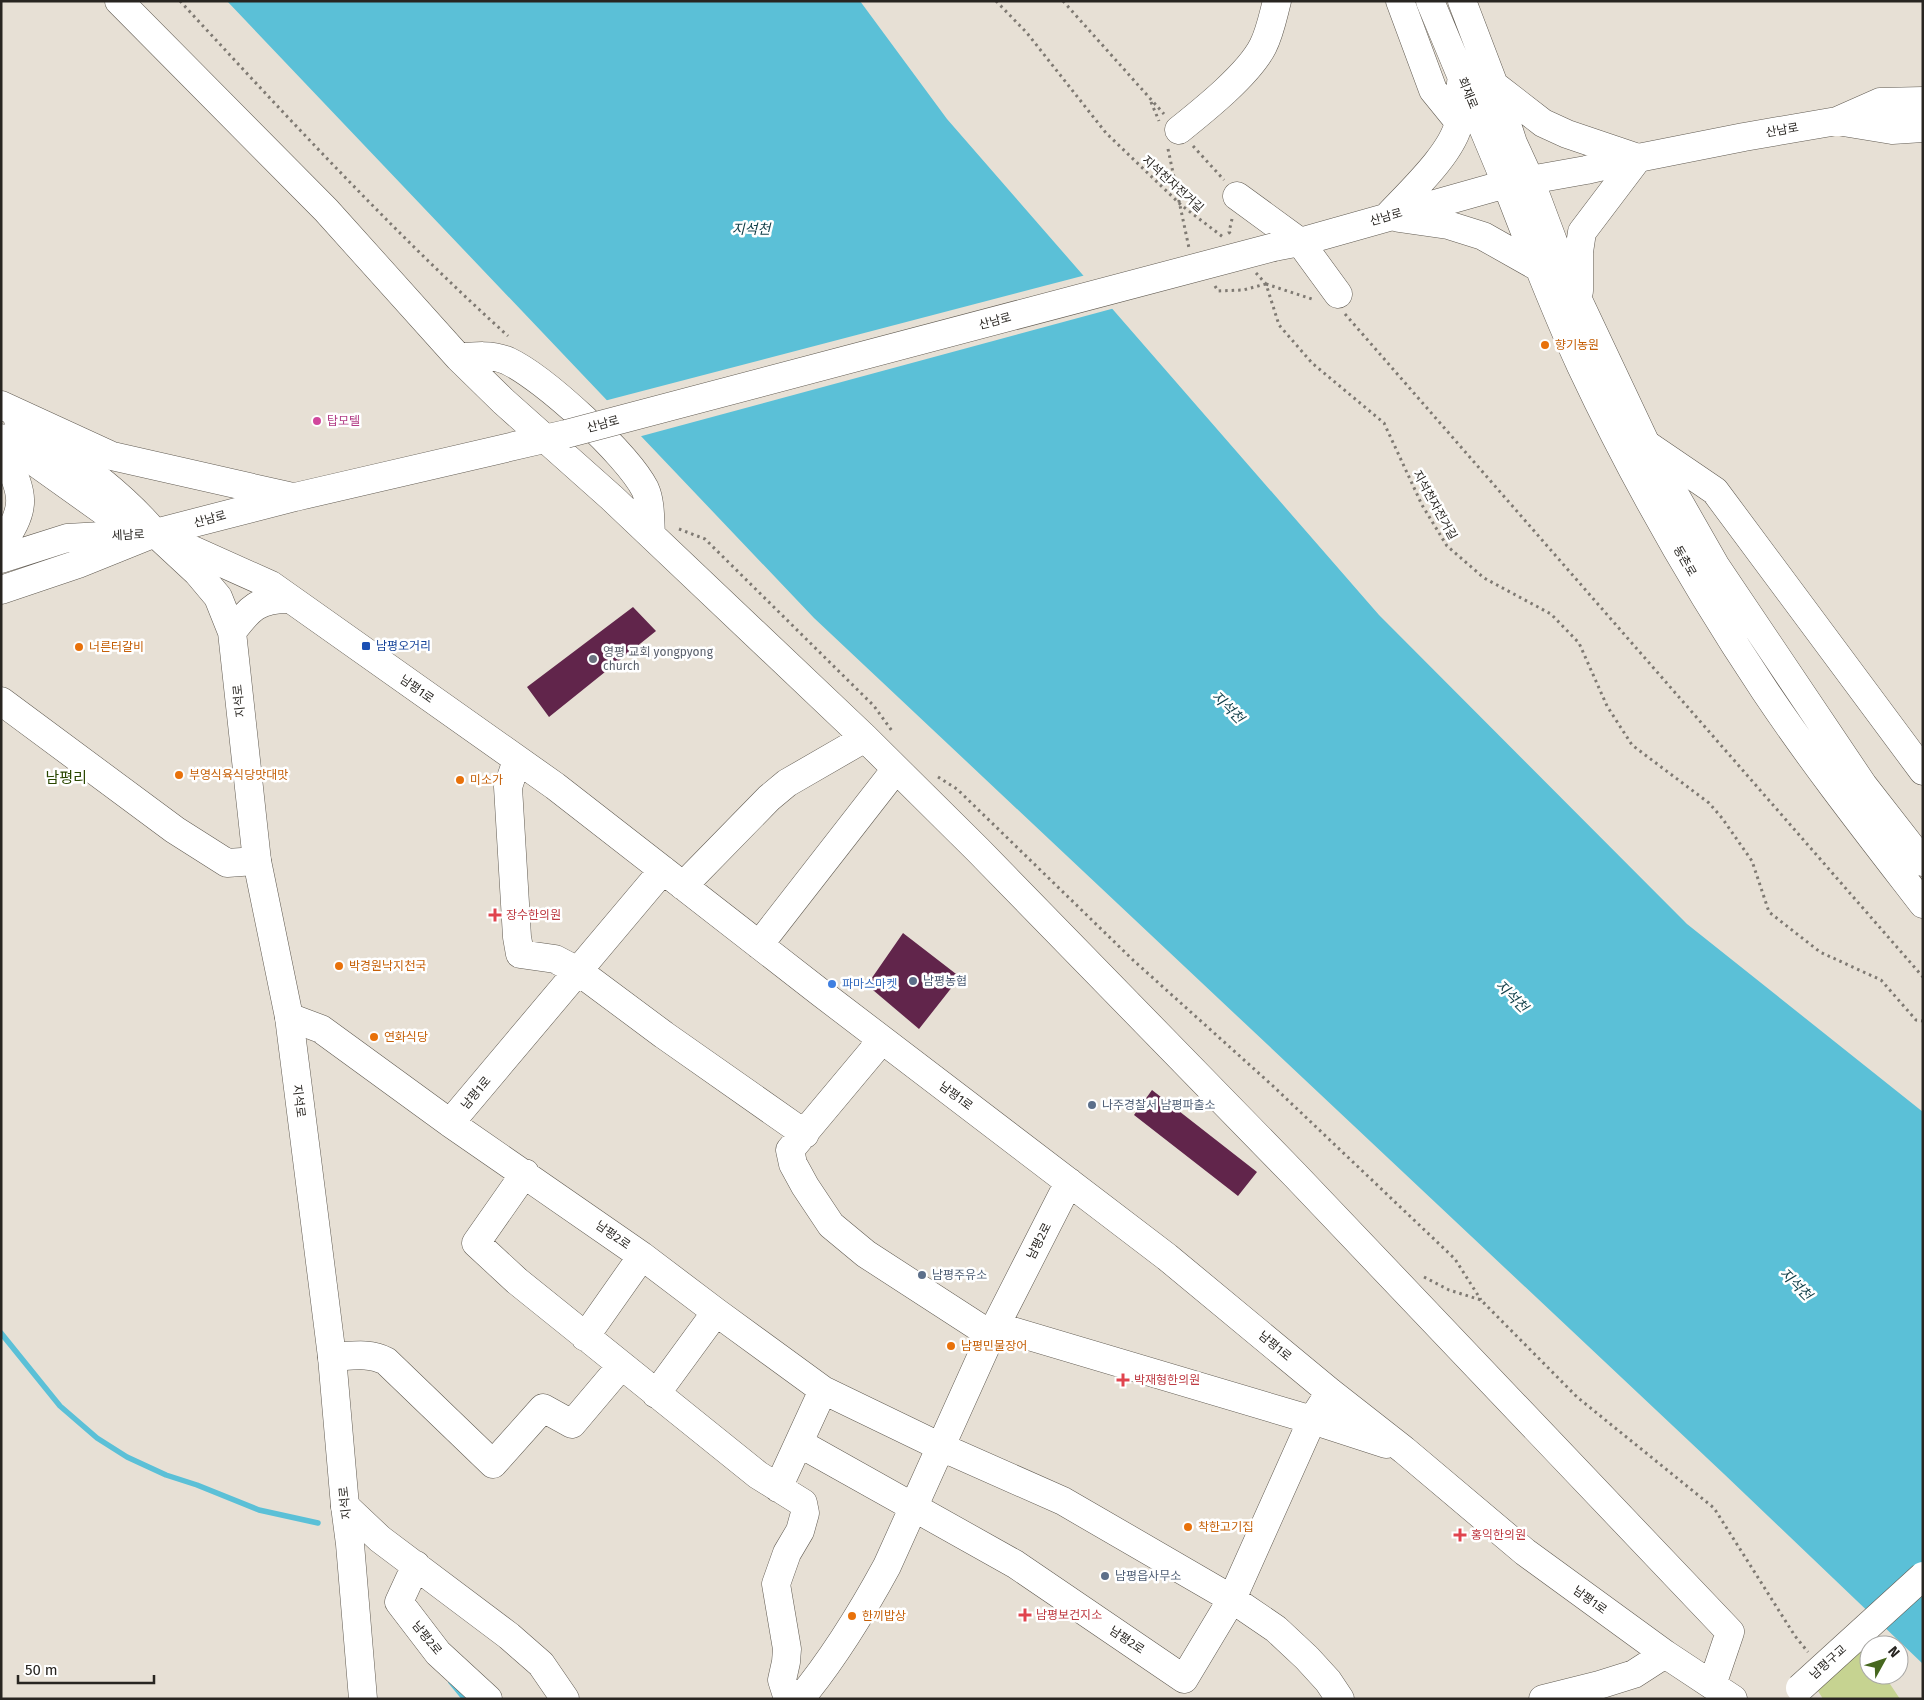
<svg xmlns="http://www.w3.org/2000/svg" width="1924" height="1700" viewBox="0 0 1924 1700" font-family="'Fira Sans','Noto Sans KR',sans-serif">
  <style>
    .green { fill: #c6d391 }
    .water { fill: #5bc0d7 }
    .pier { fill: #e7e0d5 }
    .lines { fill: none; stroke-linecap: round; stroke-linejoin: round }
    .stream { stroke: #5bc0d7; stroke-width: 5.5 }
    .building { fill: #61254b }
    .minor-casing { stroke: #615b52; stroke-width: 29 }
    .major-casing { stroke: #615b52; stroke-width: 29 }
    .path { stroke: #7f7a73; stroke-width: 3; stroke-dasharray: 2.5 4; stroke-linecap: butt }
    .minor { stroke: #fff; stroke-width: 28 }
    .major { stroke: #fff; stroke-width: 28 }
    .minor-bridge-casing { stroke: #615b52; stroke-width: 29; stroke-linecap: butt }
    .major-bridge-casing { stroke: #615b52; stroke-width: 29; stroke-linecap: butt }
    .minor-bridge { stroke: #fff; stroke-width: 28 }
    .major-bridge { stroke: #fff; stroke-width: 28 }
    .food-dot { fill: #e8710a; stroke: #fff; stroke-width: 2 }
    .hotel-dot { fill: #d1479c; stroke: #fff; stroke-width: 2 }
    .transit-dot { fill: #1a4fb4; stroke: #fff; stroke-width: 2 }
    .worship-dot { fill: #6b7280; stroke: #fff; stroke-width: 2 }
    .health-dot { fill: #e0444e; stroke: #fff; stroke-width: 2 }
    .service-dot { fill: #5c6f8a; stroke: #fff; stroke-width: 2 }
    .shop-dot { fill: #3f7fe0; stroke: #fff; stroke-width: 2 }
    .labels { text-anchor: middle; stroke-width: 5; stroke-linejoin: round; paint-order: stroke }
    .street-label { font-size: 12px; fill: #282521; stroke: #fff }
    .food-label { font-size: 12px; fill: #c56008; stroke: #fff; text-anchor: start }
    .hotel-label { font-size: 12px; fill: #b23c85; stroke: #fff; text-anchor: start }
    .transit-label { font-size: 12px; fill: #164399; stroke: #fff; text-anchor: start }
    .worship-label { font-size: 12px; fill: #5b616d; stroke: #fff; text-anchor: start }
    .health-label { font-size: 12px; fill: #be3a42; stroke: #fff; text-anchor: start }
    .service-label { font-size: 12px; fill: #4e5e75; stroke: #fff; text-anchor: start }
    .shop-label { font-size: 12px; fill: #366cbe; stroke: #fff; text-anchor: start }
    .water-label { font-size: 14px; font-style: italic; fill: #103e48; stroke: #fff }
    .quarter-label { font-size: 15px; fill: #2a4700; stroke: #fff }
  </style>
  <rect width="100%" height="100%" fill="#e7e0d5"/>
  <path class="green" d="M 1864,1647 L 1869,1654 L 1869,1675 L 1884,1675 L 1900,1699 L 1823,1699 L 1818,1691 Z"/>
  <path class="water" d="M 227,1 L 860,1 L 947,119 L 1379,615 L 1687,924 L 1923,1112 L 1923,1664 L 1724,1474 L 814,618 Z"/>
  <path class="pier" d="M 1086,275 L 1115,308 L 638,437 L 604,401 Z"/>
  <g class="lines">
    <path class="stream" d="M 1,1333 L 60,1406 L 97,1438 L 127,1457 L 166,1475 L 197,1485 L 259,1510 L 318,1523
      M 451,1682 L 465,1699"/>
  </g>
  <path class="building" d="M 633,607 L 656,631 L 549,717 L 527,687 Z
    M 903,933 L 960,977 L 919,1029 L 867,985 Z
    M 1152,1090 L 1257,1172 L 1238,1196 L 1134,1115 Z"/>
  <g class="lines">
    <defs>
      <path id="minor" d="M 119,1 L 326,210 L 459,358 L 503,401 L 612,498 L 865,738 L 978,850 L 1295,1175 L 1730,1632 L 1712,1685
        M 1400,1 L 1433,90 L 1459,122
        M 1837,121 L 1892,130 L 1923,128
        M 1179,130 C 1204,110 1249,74 1263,46 C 1270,32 1273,16 1277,1
        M 1530,180 L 1586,170 L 1638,158 L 1744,137 L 1837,121 L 1880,102 L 1923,101
        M 1237,196 L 1300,242 L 1338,294
        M 459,358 C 475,356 492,354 508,361 C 544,378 627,454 645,489 C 651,502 650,521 651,535
        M 18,420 C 65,454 116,487 154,532
        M 1,438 L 116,520 L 155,533 L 271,585 L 555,786 L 821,993 L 1167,1257 L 1330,1392 L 1404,1450 L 1525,1552 L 1665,1654 L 1733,1699
        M 1646,444 L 1715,491 L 1923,771
        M 1,701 L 175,830 L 227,863 L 257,861
        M 517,760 L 508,787 L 517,937 L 520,954 L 555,959 L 578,971 L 664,1035 L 805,1134
        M 683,886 L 769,798 L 787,783 L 865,738
        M 759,945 L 896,769
        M 289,1017 L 321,1029 L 450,1123 L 642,1256 L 716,1312 L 823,1390 L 941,1447 L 1063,1501 L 1232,1599 L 1276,1629 L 1307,1658 L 1328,1681 L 1340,1699
        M 882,1040 L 790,1150 L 793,1164 L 805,1186 L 831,1225 L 866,1254 L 991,1335
        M 450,1123 L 663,870
        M 525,1173 L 476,1243 L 517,1281 L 758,1475 L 803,1503 L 805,1513 L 800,1531 L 787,1553 L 776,1584 L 787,1649 L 786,1662 L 782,1680 L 788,1699
        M 995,1326 L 1312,1420 L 1386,1444
        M 585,1337 L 642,1256
        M 332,1357 C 351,1356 369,1352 386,1361 L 493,1464 L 543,1408 L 572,1424 L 621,1366
        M 656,1394 L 716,1312
        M 799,1443 L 1015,1564 L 1184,1679 L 1232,1599 L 1312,1420 L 1330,1392
        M 778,1488 L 823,1390
        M 345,1506 L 380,1539 L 509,1636 L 541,1664 L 565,1699
        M 416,1565 L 399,1602 L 438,1653 L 488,1699
        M 800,1699 C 834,1658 862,1612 887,1566 L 991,1335 L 1069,1182
        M 1543,1699 L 1599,1685 L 1634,1674 L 1665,1654"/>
      <path id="major" d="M 1430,1 C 1455,62 1481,122 1506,183 C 1530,245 1553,306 1581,366 C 1633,477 1697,589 1765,691 C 1814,764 1869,834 1923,904
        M 1462,1 L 1494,85 L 1513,143 L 1530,180 L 1554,244 L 1579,302 L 1646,444 L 1715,565 L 1863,785 L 1923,862
        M 1494,85 L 1543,123 L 1567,134 L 1638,158 L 1582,232 L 1579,252 L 1579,291
        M 1387,217 C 1409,193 1453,153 1459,122 C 1462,109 1461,95 1461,83
        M 1399,218 L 1448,225 L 1483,236 L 1538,267
        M 1274,247 L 1300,242 L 1506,184 L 1524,181
        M 1,405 L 112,456 L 288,496
        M 1,446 C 19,488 33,503 1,544
        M 155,533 L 197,572 L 218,597 L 232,632 L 257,861 L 289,1017 L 332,1357 L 345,1506 L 350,1544 L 363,1699
        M 155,533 L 295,497 L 566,434
        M 1,559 L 67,538 L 155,533 L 78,564 L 1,590
        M 232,632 C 250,608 258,599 289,599"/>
    </defs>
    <use href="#minor" class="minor-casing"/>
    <use href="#major" class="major-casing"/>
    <path class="path" d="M 180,1 C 286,116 392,231 508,336
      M 996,1 L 1027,33 L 1106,133 L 1181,205 L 1223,237
      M 1063,1 L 1164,114
      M 1151,102 L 1159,121
      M 1193,146 L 1224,180
      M 1168,149 L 1189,248
      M 1232,219 L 1229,232 L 1232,236
      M 1256,273 L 1266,284 L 1279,325 L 1312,363 L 1384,423 L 1422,505 L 1447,546 L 1484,578 L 1551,614 L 1579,643 L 1607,706 L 1632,745 L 1709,803 L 1722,818 L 1752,861 L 1769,912 L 1820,952 L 1881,980 L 1916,1020 L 1923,1021
      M 1266,284 L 1315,300
      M 1215,286 L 1218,291 L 1243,290 L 1266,284
      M 1345,314 L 1923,977
      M 679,529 L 705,539 L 874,706 L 892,731
      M 938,777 L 957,789 L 1133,960 L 1273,1086 L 1455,1259 L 1481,1300
      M 1424,1277 L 1449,1290 L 1481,1300 L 1577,1397 L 1714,1508 L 1795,1636 L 1808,1652"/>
    <use href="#minor" class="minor"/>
    <use href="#major" class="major"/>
    <defs>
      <path id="minor-bridge" d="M 1800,1688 L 1923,1576"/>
      <path id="major-bridge" d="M 566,434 L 1274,247"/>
    </defs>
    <use href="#minor-bridge" class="minor-bridge-casing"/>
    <use href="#major-bridge" class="major-bridge-casing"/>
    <use href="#minor-bridge" class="minor-bridge"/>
    <use href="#major-bridge" class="major-bridge"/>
  </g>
  <g class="food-dot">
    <circle cx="1545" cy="345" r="5"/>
    <circle cx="79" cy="647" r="5"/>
    <circle cx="179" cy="775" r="5"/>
    <circle cx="460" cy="780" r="5"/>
    <circle cx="339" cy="966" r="5"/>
    <circle cx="374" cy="1037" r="5"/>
    <circle cx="951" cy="1346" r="5"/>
    <circle cx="1188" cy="1527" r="5"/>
    <circle cx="852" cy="1616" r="5"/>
  </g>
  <circle class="hotel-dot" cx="317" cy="421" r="5"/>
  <rect class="transit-dot" x="361" y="641" width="10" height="10" rx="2.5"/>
  <circle class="worship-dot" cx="593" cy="659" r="5"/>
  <g class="health-dot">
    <path d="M492.5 907.5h5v5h5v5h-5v5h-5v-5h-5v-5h5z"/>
    <path d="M1120.5 1372.5h5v5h5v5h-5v5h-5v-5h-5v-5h5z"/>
    <path d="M1457.5 1527.5h5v5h5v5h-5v5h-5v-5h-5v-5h5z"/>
    <path d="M1022.5 1607.5h5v5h5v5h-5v5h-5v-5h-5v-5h5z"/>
  </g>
  <g class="service-dot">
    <circle cx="913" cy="981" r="5"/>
    <circle cx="1092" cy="1105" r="5"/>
    <circle cx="922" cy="1275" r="5"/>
    <circle cx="1105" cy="1576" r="5"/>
  </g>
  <circle class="shop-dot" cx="832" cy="984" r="5"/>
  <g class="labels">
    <g class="street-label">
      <text transform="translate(1468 93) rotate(68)" y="4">회재로</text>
      <text transform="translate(1782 130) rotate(-10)" y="4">산남로</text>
      <text transform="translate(1173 184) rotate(42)" y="4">지석천자전거길</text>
      <text transform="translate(1386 217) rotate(-16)" y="4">산남로</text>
      <text transform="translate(995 321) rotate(-15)" y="4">산남로</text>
      <text transform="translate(603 424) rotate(-15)" y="4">산남로</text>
      <text transform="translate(1435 505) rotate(61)" y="4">지석천자전거길</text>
      <text transform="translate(210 519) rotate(-15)" y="4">산남로</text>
      <text transform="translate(128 535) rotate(-3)" y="4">세남로</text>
      <text transform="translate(1685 561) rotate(60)" y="4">동촌로</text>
      <text transform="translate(417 689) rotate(35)" y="4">남평1로</text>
      <text transform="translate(239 701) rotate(-96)" y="4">지석로</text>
      <text transform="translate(476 1093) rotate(-50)" y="4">남평1로</text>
      <text transform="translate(956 1096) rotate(37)" y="4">남평1로</text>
      <text transform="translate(299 1101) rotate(83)" y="4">지석로</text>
      <text transform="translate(613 1235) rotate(35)" y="4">남평2로</text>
      <text transform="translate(1039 1241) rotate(-63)" y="4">남평2로</text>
      <text transform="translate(1275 1346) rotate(40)" y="4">남평1로</text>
      <text transform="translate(345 1503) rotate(-96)" y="4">지석로</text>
      <text transform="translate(1590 1600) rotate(36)" y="4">남평1로</text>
      <text transform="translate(427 1638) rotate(51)" y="4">남평2로</text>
      <text transform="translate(1127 1640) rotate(34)" y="4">남평2로</text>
      <text transform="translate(1828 1662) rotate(-42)" y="4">남평구교</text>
    </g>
    <g class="food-label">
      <text x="1555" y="349">향기농원</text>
      <text x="89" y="651">너른터갈비</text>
      <text x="189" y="779">부영식육식당맛대맛</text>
      <text x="470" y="784">미소가</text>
      <text x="349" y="970">박경원낙지천국</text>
      <text x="384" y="1041">연화식당</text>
      <text x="961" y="1350">남평민물장어</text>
      <text x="1198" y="1531">착한고기집</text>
      <text x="862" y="1620">한끼밥상</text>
    </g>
    <g class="hotel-label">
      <text x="327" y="425">탑모텔</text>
    </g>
    <g class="transit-label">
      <text x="376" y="650">남평오거리</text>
    </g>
    <g class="worship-label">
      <text x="603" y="656">영평 교회 yongpyong<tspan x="603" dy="14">church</tspan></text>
    </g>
    <g class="health-label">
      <text x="506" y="919">장수한의원</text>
      <text x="1134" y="1384">박재형한의원</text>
      <text x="1471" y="1539">홍익한의원</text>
      <text x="1036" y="1619">남평보건지소</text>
    </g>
    <g class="service-label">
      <text x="923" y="985">남평농협</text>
      <text x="1102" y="1109">나주경찰서 남평파출소</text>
      <text x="932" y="1279">남평주유소</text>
      <text x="1115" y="1580">남평읍사무소</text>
    </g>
    <g class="shop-label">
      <text x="842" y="988">파마스마켓</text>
    </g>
    <g class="water-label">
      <text x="751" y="234">지석천</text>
      <text transform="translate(1228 707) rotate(45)" y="5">지석천</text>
      <text transform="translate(1512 996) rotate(45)" y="5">지석천</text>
      <text transform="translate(1796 1284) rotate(45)" y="5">지석천</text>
    </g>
    <g class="quarter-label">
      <text x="66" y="783">남평리</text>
    </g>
  </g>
  <rect width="1924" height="1700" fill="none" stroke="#282521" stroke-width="5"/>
  <g transform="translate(1884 1660) rotate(50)"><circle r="24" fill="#ffffff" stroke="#a9a8a6"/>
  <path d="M0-4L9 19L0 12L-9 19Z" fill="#46671e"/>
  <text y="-8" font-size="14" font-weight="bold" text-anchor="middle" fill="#282521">N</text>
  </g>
  <path d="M18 1675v8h136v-8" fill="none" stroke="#282521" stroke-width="2.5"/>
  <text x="25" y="1675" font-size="15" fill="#282521" stroke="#ffffff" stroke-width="4" paint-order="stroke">50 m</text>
</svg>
